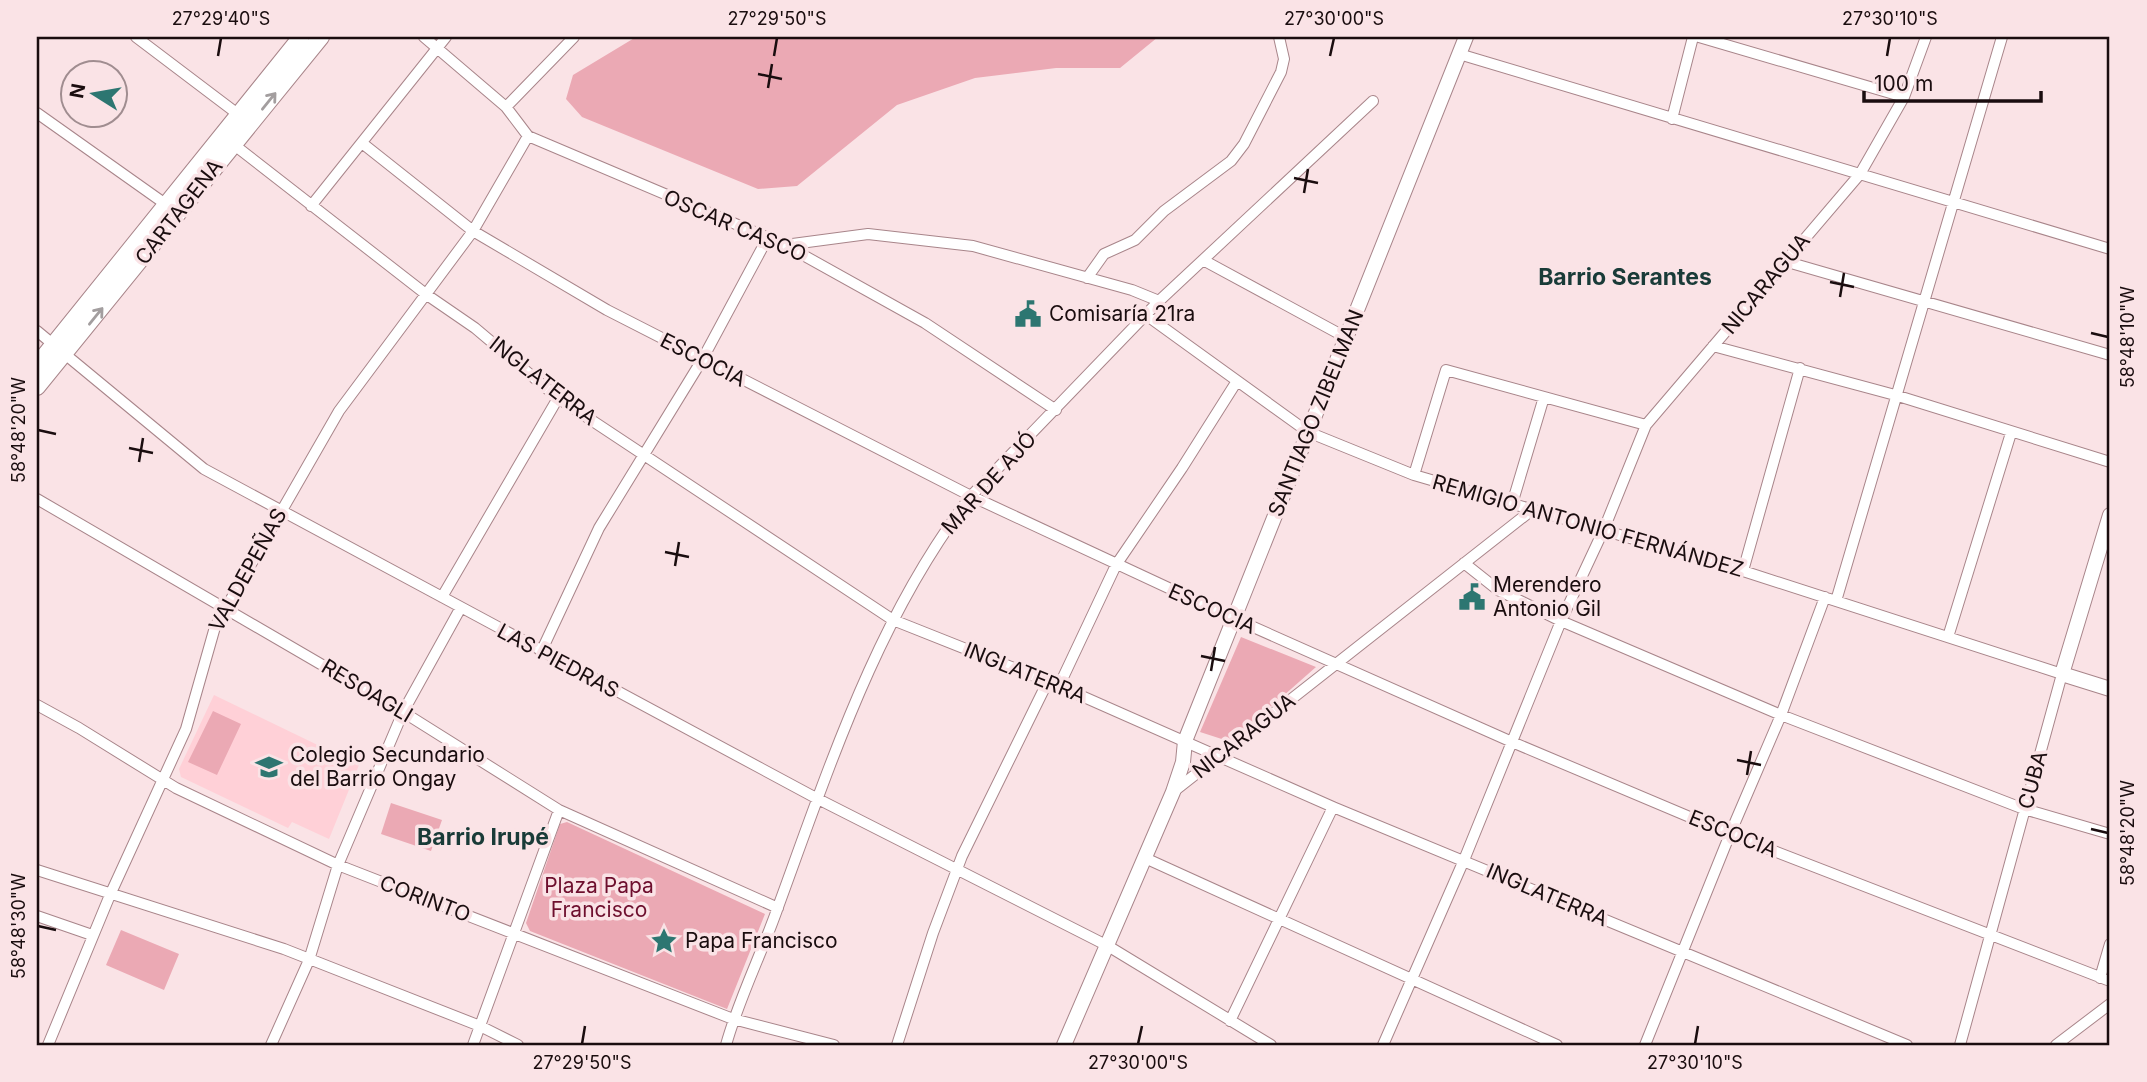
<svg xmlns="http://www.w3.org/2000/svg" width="2147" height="1082" viewBox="0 0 2147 1082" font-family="Inter,sans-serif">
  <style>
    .built { fill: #ffd0d7 }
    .green { fill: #eba9b4 }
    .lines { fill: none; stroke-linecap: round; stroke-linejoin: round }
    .minor-casing { stroke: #a8858a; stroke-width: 12 }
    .tertiary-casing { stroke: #a8858a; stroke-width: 16 }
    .secondary-casing { stroke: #a8858a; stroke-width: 18 }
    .minor { stroke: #fff; stroke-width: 10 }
    .tertiary { stroke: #fff; stroke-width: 14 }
    .secondary { stroke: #fff; stroke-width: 16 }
    .oneway { stroke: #a39e9f }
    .ticks { fill: none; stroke: #1a0d0f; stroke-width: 2.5 }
    .labels { text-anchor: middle; stroke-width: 7; stroke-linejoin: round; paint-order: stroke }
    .street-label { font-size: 21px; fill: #1a0d0f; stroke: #fae3e6 }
    .poi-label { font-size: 21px; fill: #1a0d0f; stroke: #fae3e6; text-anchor: start }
    .park-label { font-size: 21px; fill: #6e0f2e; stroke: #fae3e6 }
    .neighbourhood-label { font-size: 23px; font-weight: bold; fill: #193b38; stroke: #fae3e6 }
    .neatline { fill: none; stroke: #1a0d0f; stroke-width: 2.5 }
    .ticks-label { font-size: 18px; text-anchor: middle; fill: #1a0d0f }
  </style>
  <rect width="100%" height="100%" fill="#fae3e6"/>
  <path class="built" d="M 214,695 L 359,765 L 329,839 L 292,822 L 288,828 L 181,777 L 179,769 Z"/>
  <path class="green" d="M 636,37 L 1158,37 L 1120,68 L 1056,68 L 975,78 L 897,105 L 797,186 L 758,189 L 582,117 L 566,99 L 573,75 Z
    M 1241,637 L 1316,667 L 1231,742 L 1200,732 Z
    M 213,711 L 241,724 L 217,775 L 188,762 Z
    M 391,803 L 442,820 L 431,851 L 381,834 Z
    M 567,822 L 765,914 L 727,1009 L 530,931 L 526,923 L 560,824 Z
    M 121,930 L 179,954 L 164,990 L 106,965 Z"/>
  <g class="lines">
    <defs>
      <path id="minor" d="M 136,37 L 243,118
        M 424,37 L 506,107 L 528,136 L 785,245 L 925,323 L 1056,410
        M 1699,37 L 1904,97
        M 1459,54 L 2110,249
        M 506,107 L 574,37
        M 37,113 L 171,208
        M 1672,119 L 1693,37
        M 362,143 L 473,231 L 607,310 L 971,496 L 1233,618 L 1512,742 L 1730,834 L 2110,981
        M 233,144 L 427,295 L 475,328 L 558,398 L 893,620 L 1059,686 L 1333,807 L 1907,1045
        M 311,206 L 446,37
        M 785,245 L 868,234 L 973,246 L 1132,290 L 1159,301
        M 1203,260 L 1347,338
        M 1784,261 L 2110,355
        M 1087,278 L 1104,254 L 1135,240 L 1164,211 L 1231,161 L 1244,144 L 1281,72 L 1284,59 L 1279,37
        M 1146,315 L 1308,432 L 1414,475 L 1743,571 L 2062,674 L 1960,1045
        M 37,331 L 204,469 L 816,798 L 1108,946 L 1271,1045
        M 1713,346 L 1895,395 L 2110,462
        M 1414,475 L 1446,370 L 1646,425
        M 37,499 L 403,712 L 559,810 L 778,908
        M 1512,504 L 1544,397
        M 1464,563 L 1498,590 L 1561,621 L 1781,715 L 2024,809 L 2110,834
        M 1743,571 L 1800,368
        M 442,597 L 558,398
        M 1836,601 L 2002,37
        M 1948,637 L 2011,433
        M 541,652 L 599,528 L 702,360 L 767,239
        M 1059,686 L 1116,565 L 1182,468 L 1237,381
        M 37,705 L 79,728 L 176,788 L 338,865 L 733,1019 L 834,1045
        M 1173,792 L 1532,510
        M 1145,858 L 1557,1045
        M 37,870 L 284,949 L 480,1026 L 518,1045
        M 37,916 L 92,935
        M 2100,978 L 2110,944
        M 1230,1021 L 1333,807
        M 48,1045 L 110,895 L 186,729 L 215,627 L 339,411 L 473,231 L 528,136
        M 271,1045 L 309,960 L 338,865 L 403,712 L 460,609
        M 473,1045 L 559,810
        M 726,1045 C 739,998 762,953 778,907 C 830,765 878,616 971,496 L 1159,301 L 1373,101
        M 897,1045 L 933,933 L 962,856 L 1048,681
        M 1383,1045 L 1464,860 L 1561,621 L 1604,529 L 1646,425 L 1860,174 L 1904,97 L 1926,37
        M 1645,1045 L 1730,834 L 1781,715 L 1825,597
        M 2056,1045 L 2110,1004"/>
      <path id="tertiary" d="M 2110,515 L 2062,674 L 2110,689
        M 1064,1045 L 1173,792 L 1183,762 L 1185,741 L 1466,37"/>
      <path id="secondary" d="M 37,365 L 301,37
        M 37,387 L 321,37"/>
    </defs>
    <use href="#minor" class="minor-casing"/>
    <use href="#tertiary" class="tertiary-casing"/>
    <use href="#secondary" class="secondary-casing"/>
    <use href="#minor" class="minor"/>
    <use href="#tertiary" class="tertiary"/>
    <use href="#secondary" class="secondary"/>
  </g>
  <defs><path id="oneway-shaft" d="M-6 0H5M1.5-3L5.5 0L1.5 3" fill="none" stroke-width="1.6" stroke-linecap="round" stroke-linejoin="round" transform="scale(1.75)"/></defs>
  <g class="oneway">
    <use href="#oneway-shaft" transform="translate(269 101) rotate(-51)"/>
    <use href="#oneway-shaft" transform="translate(96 316) rotate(-51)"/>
  </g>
  <path class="ticks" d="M 218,56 L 221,38M 774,56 L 777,38M 1330,56 L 1334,38M 1887,56 L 1890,38M 758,74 L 782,79M 768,88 L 772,64M 1294,178 L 1318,183M 1304,193 L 1308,169M 1830,282 L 1854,287M 1840,297 L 1844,273M 2091,333 L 2108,337M 38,430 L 56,434M 129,448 L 153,453M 139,462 L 143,438M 665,552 L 689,557M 675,566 L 679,542M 1201,656 L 1225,661M 1211,671 L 1215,647M 1737,760 L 1761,765M 1747,775 L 1751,751M 2091,829 L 2108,833M 38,926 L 56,930M 582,1044 L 585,1026M 1138,1044 L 1142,1026M 1695,1044 L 1698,1026"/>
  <defs>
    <symbol id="civic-bare" viewBox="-9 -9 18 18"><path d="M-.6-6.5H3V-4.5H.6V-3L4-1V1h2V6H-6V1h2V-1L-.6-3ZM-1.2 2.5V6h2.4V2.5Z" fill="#2d7671" stroke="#fae3e6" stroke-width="2.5" paint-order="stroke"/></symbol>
    <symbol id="school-bare" viewBox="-9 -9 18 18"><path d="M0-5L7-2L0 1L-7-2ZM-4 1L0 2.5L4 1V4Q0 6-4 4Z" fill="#2d7671" stroke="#fae3e6" stroke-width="2.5" paint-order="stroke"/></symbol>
    <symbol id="sight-bare" viewBox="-9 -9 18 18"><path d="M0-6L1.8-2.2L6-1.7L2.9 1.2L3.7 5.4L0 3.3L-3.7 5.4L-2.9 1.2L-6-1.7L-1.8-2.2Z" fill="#2d7671" stroke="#fae3e6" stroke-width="2.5" paint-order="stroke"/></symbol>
  </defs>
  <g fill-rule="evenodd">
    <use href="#civic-bare" x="1009" y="295" width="38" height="38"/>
    <use href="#civic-bare" x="1453" y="578" width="38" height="38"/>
    <use href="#school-bare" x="250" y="748" width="38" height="38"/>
    <use href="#sight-bare" x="645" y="922" width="38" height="38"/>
  </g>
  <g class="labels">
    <g class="street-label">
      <text transform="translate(179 212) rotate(-52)" y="7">CARTAGENA</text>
      <text transform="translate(735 226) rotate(23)" y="7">OSCAR CASCO</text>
      <text transform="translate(1766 284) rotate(-50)" y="7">NICARAGUA</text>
      <text transform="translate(703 360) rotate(27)" y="7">ESCOCIA</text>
      <text transform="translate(543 381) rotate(38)" y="7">INGLATERRA</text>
      <text transform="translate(1316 413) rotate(-68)" y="7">SANTIAGO ZIBELMAN</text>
      <text transform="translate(989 483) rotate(-48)" y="7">MAR DE AJÓ</text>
      <text transform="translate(1588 526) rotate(16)" y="7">REMIGIO ANTONIO FERNÁNDEZ</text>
      <text transform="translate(248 570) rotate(-61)" y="7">VALDEPEÑAS</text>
      <text transform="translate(1212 609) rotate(24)" y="7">ESCOCIA</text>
      <text transform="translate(558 661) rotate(28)" y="7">LAS PIEDRAS</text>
      <text transform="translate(1025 673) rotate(22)" y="7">INGLATERRA</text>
      <text transform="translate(367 691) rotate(31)" y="7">RESOAGLI</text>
      <text transform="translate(1244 736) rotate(-38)" y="7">NICARAGUA</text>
      <text transform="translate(2033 780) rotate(-75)" y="7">CUBA</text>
      <text transform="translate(1733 834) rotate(22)" y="7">ESCOCIA</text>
      <text transform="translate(1547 895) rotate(23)" y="7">INGLATERRA</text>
      <text transform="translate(425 899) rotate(21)" y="7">CORINTO</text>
    </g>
    <g class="poi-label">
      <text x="1049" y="321">Comisaría 21ra</text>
      <text x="1493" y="592">Merendero<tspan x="1493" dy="24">Antonio Gil</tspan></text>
      <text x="290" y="762">Colegio Secundario<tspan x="290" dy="24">del Barrio Ongay</tspan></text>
      <text x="685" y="948">Papa Francisco</text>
    </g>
    <g class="park-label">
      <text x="599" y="893">Plaza Papa<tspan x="599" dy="24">Francisco</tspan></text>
    </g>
    <g class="neighbourhood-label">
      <text x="1625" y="285">Barrio Serantes</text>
      <text x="483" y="845">Barrio Irupé</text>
    </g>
  </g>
  <rect width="2147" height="1082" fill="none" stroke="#fae3e6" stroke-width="77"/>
  <g transform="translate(94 94) rotate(281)"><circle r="33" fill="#fae3e6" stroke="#a08d90" stroke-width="2"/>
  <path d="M0-5L12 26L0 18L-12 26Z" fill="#2d7671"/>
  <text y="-10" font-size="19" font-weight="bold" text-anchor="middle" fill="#1a0d0f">N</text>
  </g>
  <path d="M1864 91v10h177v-10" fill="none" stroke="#1a0d0f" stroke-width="3.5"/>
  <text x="1874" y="91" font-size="21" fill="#1a0d0f" stroke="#fae3e6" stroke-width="5" paint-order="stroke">100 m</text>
  <rect x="38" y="38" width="2070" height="1006" class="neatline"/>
  <g class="ticks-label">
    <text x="221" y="25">27°29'40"S</text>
    <text x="777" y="25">27°29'50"S</text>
    <text x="1334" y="25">27°30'00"S</text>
    <text x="1890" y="25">27°30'10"S</text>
    <text transform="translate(2128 337) rotate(-90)" y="6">58°48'10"W</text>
    <text transform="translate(19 430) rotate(-90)" y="6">58°48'20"W</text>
    <text transform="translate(2128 833) rotate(-90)" y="6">58°48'20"W</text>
    <text transform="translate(19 926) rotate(-90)" y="6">58°48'30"W</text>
    <text x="582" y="1069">27°29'50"S</text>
    <text x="1138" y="1069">27°30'00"S</text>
    <text x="1695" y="1069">27°30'10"S</text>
  </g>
</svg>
